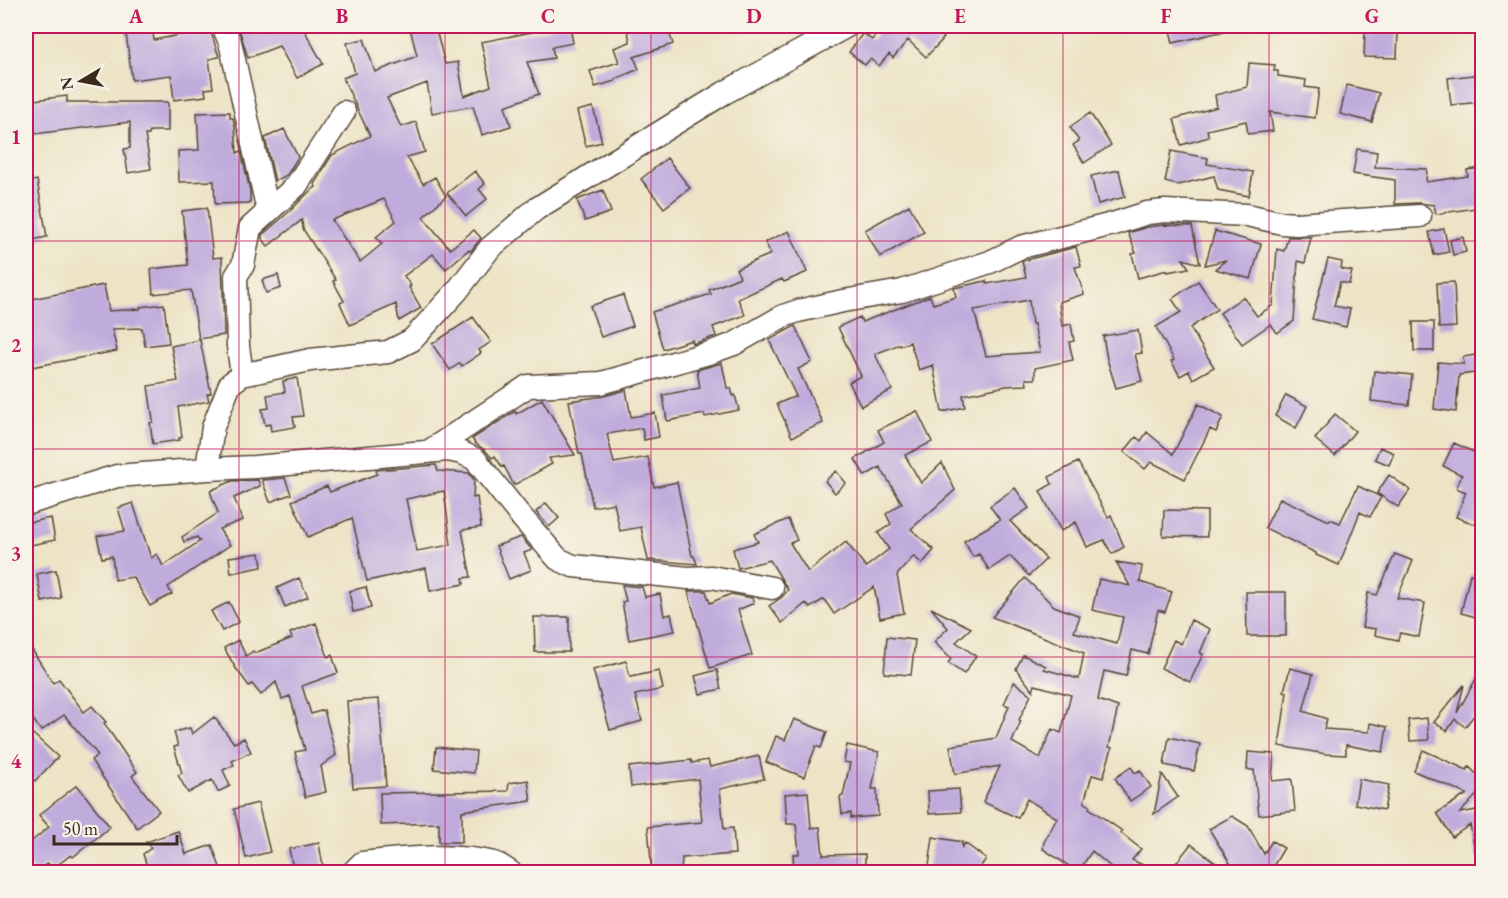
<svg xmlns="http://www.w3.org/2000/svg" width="1508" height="898" viewBox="0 0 1508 898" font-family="'EB Garamond',serif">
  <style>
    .building { fill: #c0acdc; fill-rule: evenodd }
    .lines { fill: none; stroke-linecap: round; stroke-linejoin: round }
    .minor-casing { stroke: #564637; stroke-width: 25 }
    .minor { stroke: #fff; stroke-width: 22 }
    .grid { fill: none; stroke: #c2185b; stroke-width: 1.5; stroke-opacity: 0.55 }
    .neatline { fill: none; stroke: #c2185b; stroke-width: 2 }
    .grid-label { font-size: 20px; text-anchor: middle; font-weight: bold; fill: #c2185b }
  </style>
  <rect width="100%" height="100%" fill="#f7f3e8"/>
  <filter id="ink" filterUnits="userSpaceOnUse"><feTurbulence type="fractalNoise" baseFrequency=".0167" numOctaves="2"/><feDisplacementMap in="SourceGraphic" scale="12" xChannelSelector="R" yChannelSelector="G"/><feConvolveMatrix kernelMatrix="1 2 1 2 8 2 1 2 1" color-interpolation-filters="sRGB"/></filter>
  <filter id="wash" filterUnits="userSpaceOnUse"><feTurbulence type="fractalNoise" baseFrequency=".008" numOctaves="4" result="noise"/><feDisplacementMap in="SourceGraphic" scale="24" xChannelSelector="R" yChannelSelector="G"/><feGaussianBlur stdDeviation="1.35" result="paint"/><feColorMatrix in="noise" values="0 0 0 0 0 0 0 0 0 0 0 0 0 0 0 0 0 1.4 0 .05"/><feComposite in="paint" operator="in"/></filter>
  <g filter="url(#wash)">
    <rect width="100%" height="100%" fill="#ede4c6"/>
    <g id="blocks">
      <path class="building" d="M 125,26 L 152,26 L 154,40 L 210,29 L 219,57 L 209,59 L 213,88 L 205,89 L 206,96 L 174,100 L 171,75 L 132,80 Z
        M 238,26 L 302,26 L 323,64 L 297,78 L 279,46 L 248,58 Z
        M 419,26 L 435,26 L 445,64 L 458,62 L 464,96 L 491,86 L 481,42 L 548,29 L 548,27 L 555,26 L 570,26 L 573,43 L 552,47 L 554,58 L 527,62 L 539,94 L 505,106 L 511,126 L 482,135 L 473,106 L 432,113 L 427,83 L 387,98 L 401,127 L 416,122 L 425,152 L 407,157 L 423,184 L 435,177 L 446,196 L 423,217 L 450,249 L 474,230 L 481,238 L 471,251 L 468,250 L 446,269 L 433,254 L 404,276 L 411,286 L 409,287 L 421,308 L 399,321 L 396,304 L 350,325 L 340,303 L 344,301 L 333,281 L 336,280 L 303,229 L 302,220 L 268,246 L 262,238 L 262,235 L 290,211 L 309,192 L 316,187 L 314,184 L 332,155 L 370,136 L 343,78 L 355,73 L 347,43 L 364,39 L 375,72 L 417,56 L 410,28 ZM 384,199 L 396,221 L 376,237 L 382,244 L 360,262 L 332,220 Z
        M 627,26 L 667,26 L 673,44 L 634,57 L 639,69 L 615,79 L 615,81 L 595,87 L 590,71 L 619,62 L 614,48 L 630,42 Z
        M 883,26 L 930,26 L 944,38 L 926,57 L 908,40 L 893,58 L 889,54 L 879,66 L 870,59 L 865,65 L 849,52 L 863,33 L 872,40 Z
        M 1169,26 L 1224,26 L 1225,31 L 1173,43 Z
        M 1365,31 L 1398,32 L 1397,58 L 1364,57 Z
        M 1249,63 L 1275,65 L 1274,71 L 1278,71 L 1278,76 L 1306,80 L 1305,87 L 1319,89 L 1315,118 L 1270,112 L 1273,131 L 1248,134 L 1246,121 L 1207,130 L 1209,137 L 1181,145 L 1174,119 L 1217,107 L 1215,95 L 1247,87 Z
        M 1482,74 L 1482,102 L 1451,105 L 1448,78 Z
        M 1347,85 L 1379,93 L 1372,122 L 1340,114 Z
        M 67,96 L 67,102 L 168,102 L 168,131 L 150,131 L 149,135 L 145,135 L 151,169 L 128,173 L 124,149 L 130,148 L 130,122 L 26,135 L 26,101 Z
        M 593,107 L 602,142 L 586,146 L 577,111 Z
        M 230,112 L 230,118 L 233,118 L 235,127 L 237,153 L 241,151 L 250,191 L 250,203 L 215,204 L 214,181 L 179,182 L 178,151 L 199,150 L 197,113 Z
        M 1090,113 L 1111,145 L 1084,163 L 1073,145 L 1079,141 L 1070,127 Z
        M 284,129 L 298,157 L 287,175 L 275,181 L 265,138 Z
        M 1357,149 L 1377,152 L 1375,167 L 1427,169 L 1426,182 L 1468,176 L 1467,170 L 1482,168 L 1482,207 L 1436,214 L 1434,205 L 1419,203 L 1395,204 L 1395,180 L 1353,174 Z
        M 1171,151 L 1208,158 L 1207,164 L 1253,172 L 1249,196 L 1218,190 L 1214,176 L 1178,185 L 1165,182 Z
        M 667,158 L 690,188 L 664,208 L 641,179 Z
        M 1119,170 L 1125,197 L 1098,204 L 1091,176 Z
        M 475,171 L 485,184 L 479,189 L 487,199 L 466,216 L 447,193 Z
        M 37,180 L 47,237 L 26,241 L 26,182 Z
        M 603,190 L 611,212 L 585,221 L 577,200 Z
        M 909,205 L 924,232 L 880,257 L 865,230 Z
        M 207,208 L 213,258 L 222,257 L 224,335 L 199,339 L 191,290 L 153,294 L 151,269 L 188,265 L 182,211 Z
        M 1164,225 L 1192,226 L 1200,264 L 1183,259 L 1189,268 L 1167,272 L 1167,270 L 1138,278 L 1132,254 L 1136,253 L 1128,233 L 1147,227 Z
        M 1444,229 L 1449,252 L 1434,255 L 1429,232 Z
        M 789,231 L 807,272 L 784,282 L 782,279 L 738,299 L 745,315 L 713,327 L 716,336 L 693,344 L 692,340 L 663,349 L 652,312 L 711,294 L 709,290 L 740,277 L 736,269 L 771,254 L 765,242 Z
        M 1215,231 L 1261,244 L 1251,279 L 1215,269 L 1226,260 L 1205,265 Z
        M 1288,237 L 1311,237 L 1305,263 L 1298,261 L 1294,321 L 1277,333 L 1271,324 L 1242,344 L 1220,313 L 1243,297 L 1257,316 L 1273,305 L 1277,249 L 1284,251 Z
        M 1463,237 L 1466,252 L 1453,255 L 1450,240 Z
        M 1076,247 L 1081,266 L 1075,267 L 1084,294 L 1059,302 L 1062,326 L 1071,324 L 1074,341 L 1069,342 L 1073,360 L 1035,368 L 1035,379 L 1026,379 L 1027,385 L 1006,386 L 963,395 L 965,407 L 942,412 L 933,365 L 919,370 L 910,342 L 900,346 L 900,344 L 875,354 L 892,390 L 861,406 L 849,382 L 861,376 L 838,327 L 860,317 L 862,322 L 930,296 L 933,304 L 956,297 L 954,288 L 986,281 L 987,284 L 1026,277 L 1022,261 ZM 1029,300 L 1032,324 L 1034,324 L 1040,352 L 986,356 L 974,310 Z
        M 1328,259 L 1342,262 L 1341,269 L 1352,271 L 1349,284 L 1340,282 L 1334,306 L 1350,309 L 1346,327 L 1312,319 Z
        M 278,275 L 281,288 L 266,293 L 262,280 Z
        M 1198,281 L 1217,309 L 1190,328 L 1214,367 L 1193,379 L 1189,371 L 1180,376 L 1171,361 L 1174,360 L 1156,327 L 1181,312 L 1172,299 Z
        M 1454,282 L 1456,327 L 1439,328 L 1437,283 Z
        M 104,285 L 109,311 L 140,309 L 140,307 L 164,304 L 169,343 L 145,346 L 142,328 L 112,329 L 117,351 L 26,368 L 26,300 Z
        M 623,295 L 633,326 L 601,337 L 590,306 Z
        M 473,317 L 491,342 L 479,350 L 481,353 L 462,366 L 460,363 L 450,370 L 432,344 Z
        M 1413,322 L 1434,322 L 1434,351 L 1414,351 Z
        M 795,326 L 812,362 L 798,369 L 823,423 L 792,437 L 777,404 L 796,396 L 769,340 Z
        M 1138,330 L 1142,353 L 1135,354 L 1142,381 L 1116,388 L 1107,359 L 1103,336 Z
        M 200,340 L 211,393 L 207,394 L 209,401 L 178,407 L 182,437 L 179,438 L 180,440 L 153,444 L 150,423 L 153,422 L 153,420 L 148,386 L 178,381 L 171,346 Z
        M 1481,354 L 1482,372 L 1459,375 L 1456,412 L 1434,409 L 1438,362 L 1464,364 L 1463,357 Z
        M 722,363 L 727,388 L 731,388 L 733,396 L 735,395 L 739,410 L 705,417 L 704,414 L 667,421 L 663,395 L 700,388 L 697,370 Z
        M 1374,371 L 1412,375 L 1409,405 L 1371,401 Z
        M 297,378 L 303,416 L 293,417 L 295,427 L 271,431 L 270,424 L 265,425 L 262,409 L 269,408 L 267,395 L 285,392 L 283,381 Z
        M 626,390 L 631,417 L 655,413 L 659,437 L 644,440 L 642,428 L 607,434 L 614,463 L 648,457 L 654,487 L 677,482 L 692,556 L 694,556 L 697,564 L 648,560 L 641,527 L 620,531 L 614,503 L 593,507 L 582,454 L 579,454 L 569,401 L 604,396 Z
        M 1286,395 L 1307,406 L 1296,428 L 1275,416 Z
        M 542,399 L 575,455 L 549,458 L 552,464 L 514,485 L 504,466 L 502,467 L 495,456 L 492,458 L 485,450 L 476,444 L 472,439 L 515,411 L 516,414 Z
        M 1198,404 L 1223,417 L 1216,432 L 1210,429 L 1185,479 L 1151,462 L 1145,469 L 1124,452 L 1136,437 L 1141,441 L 1147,432 L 1173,454 Z
        M 917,411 L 932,442 L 905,455 L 921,483 L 942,463 L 955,490 L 911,529 L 934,550 L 922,564 L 914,556 L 897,575 L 904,613 L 880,618 L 874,587 L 834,614 L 824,599 L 810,608 L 806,603 L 782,623 L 769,606 L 782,597 L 788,590 L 770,560 L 738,568 L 733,549 L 758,542 L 754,534 L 788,519 L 797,540 L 790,543 L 808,572 L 846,542 L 866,567 L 889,549 L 878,533 L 891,524 L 886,514 L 902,503 L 880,467 L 865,476 L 855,459 L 884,442 L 878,430 Z
        M 1335,414 L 1355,431 L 1335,456 L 1315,439 Z
        M 1454,443 L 1482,456 L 1482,527 L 1456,517 L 1466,492 L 1456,488 L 1462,475 L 1443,466 Z
        M 1380,447 L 1394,453 L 1389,465 L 1375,459 Z
        M 1078,462 L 1108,517 L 1111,515 L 1124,547 L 1112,554 L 1104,540 L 1087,547 L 1076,522 L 1061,531 L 1040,491 L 1052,484 L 1049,477 Z
        M 436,465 L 438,471 L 469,473 L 474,480 L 473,498 L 477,497 L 481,527 L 462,530 L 471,577 L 463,578 L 464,584 L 430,591 L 426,568 L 367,581 L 352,518 L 308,537 L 292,501 L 327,486 L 330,492 L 377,474 L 376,470 ZM 444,491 L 451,545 L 417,551 L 406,499 Z
        M 836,471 L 846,483 L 835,493 L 825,481 Z
        M 1389,475 L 1410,490 L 1398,507 L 1377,493 Z
        M 285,478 L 291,494 L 270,502 L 262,480 Z
        M 258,480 L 260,486 L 234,498 L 243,520 L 219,529 L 230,545 L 168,587 L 172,594 L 150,606 L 133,577 L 115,580 L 112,556 L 102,558 L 97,536 L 125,531 L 118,508 L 133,503 L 151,558 L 157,554 L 163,566 L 200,541 L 197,537 L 184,542 L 182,537 L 218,513 L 210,491 L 232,481 Z
        M 1358,486 L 1381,497 L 1370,517 L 1360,512 L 1339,565 L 1316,555 L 1316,553 L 1265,528 L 1280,498 L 1329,521 L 1330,519 L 1340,523 Z
        M 1015,488 L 1029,508 L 1010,521 L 1046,559 L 1029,576 L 1010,556 L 989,570 L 979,554 L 973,557 L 964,541 L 1000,520 L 990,506 Z
        M 546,503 L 559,518 L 549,527 L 536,512 Z
        M 1164,510 L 1207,511 L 1207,537 L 1163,536 Z
        M 51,518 L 55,540 L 26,546 L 26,523 Z
        M 521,537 L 532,550 L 524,553 L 531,570 L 509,579 L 496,546 Z
        M 260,553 L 262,567 L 231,573 L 229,557 Z
        M 1395,554 L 1413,561 L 1397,598 L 1425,603 L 1419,637 L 1400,633 L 1398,640 L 1375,635 L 1376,629 L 1362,627 L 1368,593 L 1377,595 Z
        M 1116,562 L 1142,566 L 1140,582 L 1172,592 L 1165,612 L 1158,610 L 1148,654 L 1132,650 L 1126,676 L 1104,671 L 1098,700 L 1118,707 L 1109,747 L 1112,748 L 1103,778 L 1092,775 L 1084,802 L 1090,806 L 1089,808 L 1122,831 L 1121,833 L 1141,849 L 1132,860 L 1160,873 L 1118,873 L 1092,851 L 1078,872 L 1043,849 L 1044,842 L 1057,818 L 1027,799 L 1018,818 L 983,802 L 1000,766 L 955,774 L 950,746 L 996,738 L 1009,706 L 1004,704 L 1014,682 L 1031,695 L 1019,720 L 1021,721 L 1012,742 L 1040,758 L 1052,729 L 1061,733 L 1071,695 L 1035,685 L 1033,691 L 1016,669 L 1023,655 L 1046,666 L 1044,669 L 1079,679 L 1084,653 L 992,617 L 1025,578 L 1054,606 L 1080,616 L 1074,632 L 1117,644 L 1123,617 L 1092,610 L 1099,579 L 1130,586 Z
        M 56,570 L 61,598 L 42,602 L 37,574 Z
        M 1470,574 L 1482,577 L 1482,607 L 1480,618 L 1461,613 Z
        M 299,578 L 308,597 L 285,607 L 277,588 Z
        M 622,585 L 642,587 L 645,597 L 660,594 L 664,616 L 671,614 L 675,631 L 629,640 L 622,602 L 626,601 Z
        M 366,587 L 371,608 L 353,612 L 349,591 Z
        M 688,591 L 706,591 L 710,603 L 731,594 L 752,598 L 754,603 L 738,610 L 752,655 L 710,668 Z
        M 1246,592 L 1286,592 L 1286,636 L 1247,636 Z
        M 229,602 L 239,622 L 222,631 L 211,611 Z
        M 931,608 L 971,628 L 956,642 L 976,656 L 964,674 L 948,663 L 951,659 L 934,642 L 948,628 Z
        M 534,617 L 569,617 L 569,652 L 535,652 Z
        M 1191,620 L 1210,629 L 1200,653 L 1203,654 L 1190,682 L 1161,668 L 1174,640 L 1181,644 Z
        M 316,623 L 328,657 L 332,655 L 338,673 L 302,686 L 311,714 L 324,710 L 336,755 L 321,766 L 326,792 L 305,797 L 295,752 L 305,750 L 290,696 L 282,699 L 276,682 L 261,695 L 252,684 L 249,686 L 235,667 L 224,648 L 238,640 L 246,656 L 253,651 L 255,653 L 292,638 L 290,633 Z
        M 887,637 L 915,640 L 911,675 L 884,673 Z
        M 26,640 L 53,683 L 59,679 L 84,712 L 92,706 L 106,722 L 104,723 L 137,772 L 132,776 L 159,811 L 137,828 L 91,760 L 98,755 L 64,715 L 41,731 L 26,709 Z
        M 626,661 L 630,677 L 659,671 L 663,689 L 635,695 L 642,721 L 610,730 L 593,670 Z
        M 1290,668 L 1313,674 L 1303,711 L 1327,719 L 1324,729 L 1369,732 L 1370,723 L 1387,727 L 1383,752 L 1346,745 L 1346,755 L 1326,754 L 1279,746 L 1287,692 L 1284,691 Z
        M 1482,668 L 1482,705 L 1465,727 L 1455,719 L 1447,731 L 1434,722 L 1464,685 L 1457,713 Z
        M 717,670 L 721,689 L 700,694 L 695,676 Z
        M 379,699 L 386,786 L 353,788 L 347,701 Z
        M 214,717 L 234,743 L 244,738 L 251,752 L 232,761 L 234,765 L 223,770 L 230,786 L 218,792 L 212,780 L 188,793 L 178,775 L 182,773 L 174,747 L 178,746 L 174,732 L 190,728 L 192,734 Z
        M 1427,718 L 1429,740 L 1410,741 L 1408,720 Z
        M 794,719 L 827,732 L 821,748 L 816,746 L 804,777 L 766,762 L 776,736 L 785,740 Z
        M 33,734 L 58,757 L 35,781 L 26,772 L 26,743 Z
        M 1169,737 L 1200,744 L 1194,771 L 1164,765 Z
        M 847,745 L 879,752 L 872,789 L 877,789 L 878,816 L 851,818 L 851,813 L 842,814 L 840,797 L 843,796 L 850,763 L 844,762 Z
        M 436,747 L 476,751 L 474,773 L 434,769 Z
        M 1423,750 L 1467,770 L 1469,767 L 1482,779 L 1482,789 L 1460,813 L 1482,809 L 1482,856 L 1476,856 L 1470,825 L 1452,837 L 1437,813 L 1467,794 L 1414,771 Z
        M 1248,752 L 1274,754 L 1272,781 L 1292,779 L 1295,811 L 1259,815 L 1254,770 L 1247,770 Z
        M 759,756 L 764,779 L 720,789 L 724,829 L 733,828 L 735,854 L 682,858 L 681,873 L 652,873 L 648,827 L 702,822 L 698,779 L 631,787 L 629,767 L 691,760 L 692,763 L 708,760 L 710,767 Z
        M 1131,767 L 1135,773 L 1140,770 L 1151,787 L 1130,801 L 1115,778 Z
        M 1162,774 L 1178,797 L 1154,814 Z
        M 1359,779 L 1389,785 L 1384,810 L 1355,804 Z
        M 528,780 L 531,801 L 462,811 L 462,842 L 439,842 L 439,823 L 381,825 L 380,793 L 508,791 L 509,783 Z
        M 77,785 L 110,827 L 73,857 L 71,855 L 52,869 L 48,863 L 35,873 L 26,860 L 26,846 L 49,827 L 39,815 Z
        M 959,789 L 961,812 L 929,814 L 928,791 Z
        M 808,792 L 811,828 L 820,827 L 823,855 L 865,854 L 865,873 L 794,873 L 793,854 L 799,854 L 796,824 L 787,824 L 785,794 Z
        M 258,803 L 270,852 L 246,858 L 234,809 Z
        M 1232,816 L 1248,826 L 1264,854 L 1272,841 L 1284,848 L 1272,868 L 1275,873 L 1236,873 L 1209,829 Z
        M 178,831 L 186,854 L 212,845 L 220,867 L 205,873 L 149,873 L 143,854 L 151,848 L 146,842 Z
        M 933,837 L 962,842 L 962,847 L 965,843 L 986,859 L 976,873 L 928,873 Z
        M 319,843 L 324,873 L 294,873 L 289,849 Z
        M 1191,844 L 1229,873 L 1168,873 Z"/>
    </g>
  </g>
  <g filter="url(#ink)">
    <use href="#blocks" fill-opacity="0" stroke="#564637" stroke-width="1.5"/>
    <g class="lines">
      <defs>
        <path id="minor" d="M 223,26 L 230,42 L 268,211
          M 242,375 L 238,346 L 236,276 L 243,265 L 250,228 L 296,186 L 344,112
          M 428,452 L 528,386 L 601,383 L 709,353 L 734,344 L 783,316 L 798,311 L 843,301 L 902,291 L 990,262 L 1021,247 L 1113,224 L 1147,213 L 1165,211 L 1247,215 L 1282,223 L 1296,224 L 1420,216
          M 207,469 L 213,427 L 230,384 L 242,375 L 310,360 L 388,352 L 412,340 L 457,291 L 490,248 L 536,209 L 724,93 L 847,26
          M 26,504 L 117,476 L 207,469 L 255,467 L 448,450 L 462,453 L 475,459 L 518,513 L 558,559 L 573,566 L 688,578 L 711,577 L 772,588
          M 353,872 L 362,863 C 402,858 454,853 494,863 C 499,864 505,869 510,872"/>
      </defs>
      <use href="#minor" class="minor-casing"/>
      <use href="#minor" class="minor"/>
    </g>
  </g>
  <path class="grid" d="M 239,26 L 239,872M 445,26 L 445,872M 651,26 L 651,872M 857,26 L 857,872M 1063,26 L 1063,872M 1269,26 L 1269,872M 26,241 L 1482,241M 26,449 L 1482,449M 26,657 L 1482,657"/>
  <rect width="1508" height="898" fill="none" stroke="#f7f3e8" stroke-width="66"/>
  <g transform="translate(81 81) rotate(260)" stroke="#f7f3e8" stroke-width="4.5" paint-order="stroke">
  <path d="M0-4.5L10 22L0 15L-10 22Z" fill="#3b2a1e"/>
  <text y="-9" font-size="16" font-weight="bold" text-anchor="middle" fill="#3b2a1e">N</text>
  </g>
  <path d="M54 835v9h123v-9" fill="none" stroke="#3b2a1e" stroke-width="3"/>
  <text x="63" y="835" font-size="18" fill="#3b2a1e" stroke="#f7f3e8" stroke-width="4.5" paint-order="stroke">50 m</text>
  <rect x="33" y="33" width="1442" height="832" class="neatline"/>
  <g class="grid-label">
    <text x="136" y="23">A</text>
    <text x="342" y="23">B</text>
    <text x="548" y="23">C</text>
    <text x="754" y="23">D</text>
    <text x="960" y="23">E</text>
    <text x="1166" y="23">F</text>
    <text x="1372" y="23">G</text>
    <text x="16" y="144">1</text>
    <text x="16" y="352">2</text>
    <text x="16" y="560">3</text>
    <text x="16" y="768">4</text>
  </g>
</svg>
